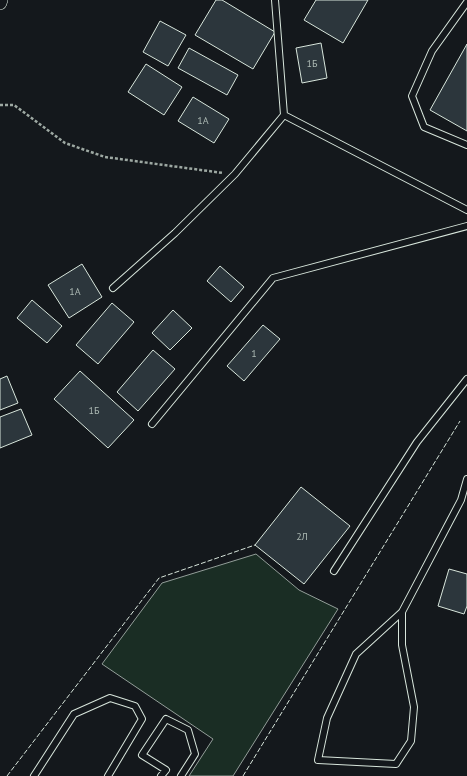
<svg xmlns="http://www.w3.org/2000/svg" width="467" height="776" viewBox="0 0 467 776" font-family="'PT Sans',sans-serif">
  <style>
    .green { fill: #1a2d24; stroke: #939e99 }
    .building { fill: #2c363c; stroke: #d8e6dc }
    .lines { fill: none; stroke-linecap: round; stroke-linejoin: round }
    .lane-casing { stroke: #d8e6dc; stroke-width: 8 }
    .street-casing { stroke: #d8e6dc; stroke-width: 14 }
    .path { stroke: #9da8a2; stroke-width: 2.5; stroke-dasharray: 3 2; stroke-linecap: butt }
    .lane { stroke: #14181c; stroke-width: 6 }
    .street { stroke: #14181c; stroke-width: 13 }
    .fence { stroke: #d8e6dc; stroke-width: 1; stroke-dasharray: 5 2; stroke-linecap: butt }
    .labels { text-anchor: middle; stroke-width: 3; stroke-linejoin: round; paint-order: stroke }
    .number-label { font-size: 10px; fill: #adbab4 }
  </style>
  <rect width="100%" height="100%" fill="#14181c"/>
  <path class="green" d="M 256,554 L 299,590 L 338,609 L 233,776 L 189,776 L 213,739 L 102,664 L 162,583 Z"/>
  <path class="building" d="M 216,0 L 222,0 L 275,32 L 253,69 L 195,35 Z
    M 316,0 L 368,0 L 343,43 L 304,20 Z
    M 160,21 L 186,35 L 168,66 L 143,52 Z
    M 321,43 L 327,78 L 302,83 L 296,48 Z
    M 467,44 L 467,131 L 430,110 Z
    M 189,48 L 238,75 L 227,95 L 178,68 Z
    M 146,64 L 182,87 L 164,115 L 128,92 Z
    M 193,97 L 229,119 L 214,143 L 178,121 Z
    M 82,264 L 102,297 L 69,318 L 48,285 Z
    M 220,266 L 244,287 L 231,302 L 207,281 Z
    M 32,300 L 62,326 L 47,343 L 17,318 Z
    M 112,303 L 134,322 L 98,364 L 76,345 Z
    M 173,310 L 192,328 L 170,350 L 152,333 Z
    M 263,325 L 280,339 L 244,381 L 227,366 Z
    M 153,350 L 175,369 L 138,411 L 117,392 Z
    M 80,371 L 134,420 L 108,448 L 54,399 Z
    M 7,376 L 18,403 L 0,410 L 0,379 Z
    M 21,409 L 32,435 L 0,448 L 0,417 Z
    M 301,487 L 350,526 L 304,584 L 255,545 Z
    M 449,569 L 467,574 L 467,606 L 464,614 L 438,606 Z"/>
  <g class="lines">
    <defs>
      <path id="lane" d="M 275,0 L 284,115 L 467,210
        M 467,2 L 432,51 L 412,96 L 424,127 L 467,145
        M 113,288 L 175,233 L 235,174 L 284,115
        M 152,424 L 273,278 L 467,226
        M 334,571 L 417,442 L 467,379
        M 402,612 L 402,645 L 414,707 L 411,741 L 396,764 L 318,760 L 327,718 L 356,654 L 402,612 L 461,500 L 467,479
        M 34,776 L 74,714 L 110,698 L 135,706 L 142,719 L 108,776
        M 161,776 L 166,770 L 142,755 L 166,719 L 188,730 L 195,754 L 181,776"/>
      <path id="street" d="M 0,3 L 1,0"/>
    </defs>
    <use href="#lane" class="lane-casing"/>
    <use href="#street" class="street-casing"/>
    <path class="path" d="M 0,105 L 14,105 L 65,143 L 105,157 L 223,173"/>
    <use href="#lane" class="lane"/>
    <use href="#street" class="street"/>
    <path class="fence" d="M 7,776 L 159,578 L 255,545
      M 243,776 L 460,421"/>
  </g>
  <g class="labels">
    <g class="number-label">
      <text x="312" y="67">1Б</text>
      <text x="203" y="124">1А</text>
      <text x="75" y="295">1А</text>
      <text x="254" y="357">1</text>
      <text x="94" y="414">1Б</text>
      <text x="302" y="540">2Л</text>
    </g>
  </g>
</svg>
